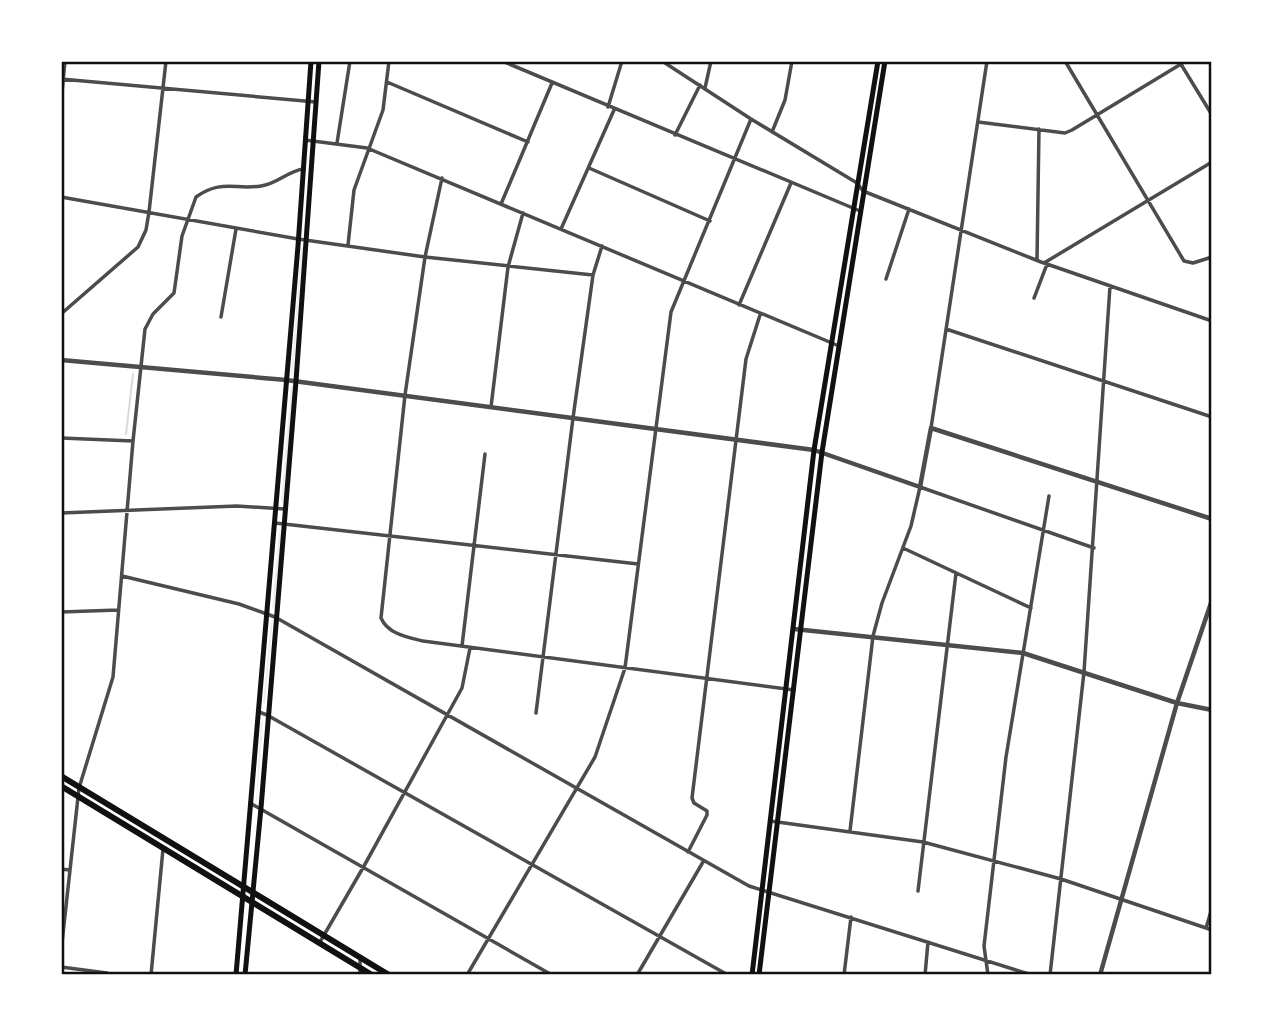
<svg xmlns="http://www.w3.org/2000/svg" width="1273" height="1036" viewBox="0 0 1273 1036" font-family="'Fira Sans',sans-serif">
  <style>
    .green { fill: #eee }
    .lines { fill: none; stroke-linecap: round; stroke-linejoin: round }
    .stream { stroke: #d9d9d9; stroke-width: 2 }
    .service { stroke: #4c4c4c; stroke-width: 2 }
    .minor { stroke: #4c4c4c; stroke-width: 3.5 }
    .tertiary { stroke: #4c4c4c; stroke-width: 4.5 }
    .primary { stroke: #111; stroke-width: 5 }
    .trunk { stroke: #111; stroke-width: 6 }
    .neatline { fill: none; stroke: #111; stroke-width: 2.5 }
  </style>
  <rect width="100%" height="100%" fill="#fff"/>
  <path class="green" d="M 303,246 L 293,375 L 291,376 L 301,248 Z
    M 291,386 L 294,387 L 283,502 L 281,501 Z
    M 281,530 L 275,608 L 273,609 L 272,608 L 279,531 Z
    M 273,619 L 265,704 L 263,704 L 271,620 Z
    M 263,721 L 257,800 L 256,801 L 261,722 Z"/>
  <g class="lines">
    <path class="stream" d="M 126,434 L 133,374"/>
    <path class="service" d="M 108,973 L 140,975"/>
    <path class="minor" d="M 502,61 L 860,211
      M 662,61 L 751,119 L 857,183 L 863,191 L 1041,262 L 1212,321
      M 1065,61 L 1184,261 L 1193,263 L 1212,257
      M 1179,61 L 1212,115
      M 61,79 L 316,102
      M 387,82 L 528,142
      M 705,88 L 711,61
      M 61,103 L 65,61
      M 608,107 L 622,61
      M 978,122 L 1065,133 L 1072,130 L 1186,61
      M 772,132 L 785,100 L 792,61
      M 675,135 L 700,85
      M 305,140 L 367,148 L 839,346
      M 337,143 L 350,61
      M 589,168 L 710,221
      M 442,178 L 425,257 L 405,395 L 381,618 C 388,634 407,637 423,641 L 794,690
      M 61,197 L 298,239 L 425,257 L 593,275
      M 501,204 L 552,83
      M 561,229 L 614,110
      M 348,245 L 354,190 L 383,110 L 389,61
      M 1037,260 L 1039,129
      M 1044,263 L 1212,162
      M 886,279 L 909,209
      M 1034,298 L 1047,264
      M 739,305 L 791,183
      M 61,314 L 138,247 L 146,230 L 149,212 L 166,61
      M 221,317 L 236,229
      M 946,329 L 1212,417
      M 491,407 L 508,267 L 523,213
      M 931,428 L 987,61
      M 61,438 L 133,441
      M 61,513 L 237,506 L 285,509
      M 275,523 L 638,564
      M 903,548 L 1031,608
      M 122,576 L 239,604 L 275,617 L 749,886 L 1032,975
      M 61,612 L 118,610
      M 462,646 L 485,454
      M 259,712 L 267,715 L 728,975
      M 536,713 L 573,418 L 593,275 L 602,246
      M 250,803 L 552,975
      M 770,821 L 923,842 L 1061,879 L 1212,930
      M 850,831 L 873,636 L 882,603 L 911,526 L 920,487 L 1094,548
      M 688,852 L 707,815 L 707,811 L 694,803 L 692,798 L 746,359 L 760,315
      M 61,869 L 69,870
      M 918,891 L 956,573
      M 1206,928 L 1212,908
      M 320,942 L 364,866 L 462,688 L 470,648
      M 61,952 L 79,788 L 113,677 L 133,441 L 145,329 L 153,314 L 174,293 L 182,236 L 196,197 C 221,179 235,190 261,186 C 277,184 288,171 303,169
      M 61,967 L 107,973
      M 151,975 L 163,849
      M 360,975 L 360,959
      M 467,975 L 595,757 L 625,668 L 671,312 L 751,119
      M 637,975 L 703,862
      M 844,975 L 851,917
      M 925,975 L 928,942
      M 988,975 L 984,946 L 1006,757 L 1049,496
      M 1050,975 L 1084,672 L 1110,286"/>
    <path class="tertiary" d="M 61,360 L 286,380 L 814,450 L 920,487 L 931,428 L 1212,519
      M 794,629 L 1023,653 L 1177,703 L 1212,710
      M 1100,975 L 1177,703 L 1212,600"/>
    <path class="primary" d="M 236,975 L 298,246 L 311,61
      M 245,975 L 261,808 L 296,381 L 319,61
      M 752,975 L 814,450 L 878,61
      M 759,975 L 822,452 L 885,61"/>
    <path class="trunk" d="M 61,776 L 389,975
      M 61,786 L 372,975"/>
  </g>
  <rect width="1273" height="1036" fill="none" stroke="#ffffff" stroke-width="126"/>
  <rect x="63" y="63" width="1147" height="910" class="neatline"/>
</svg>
